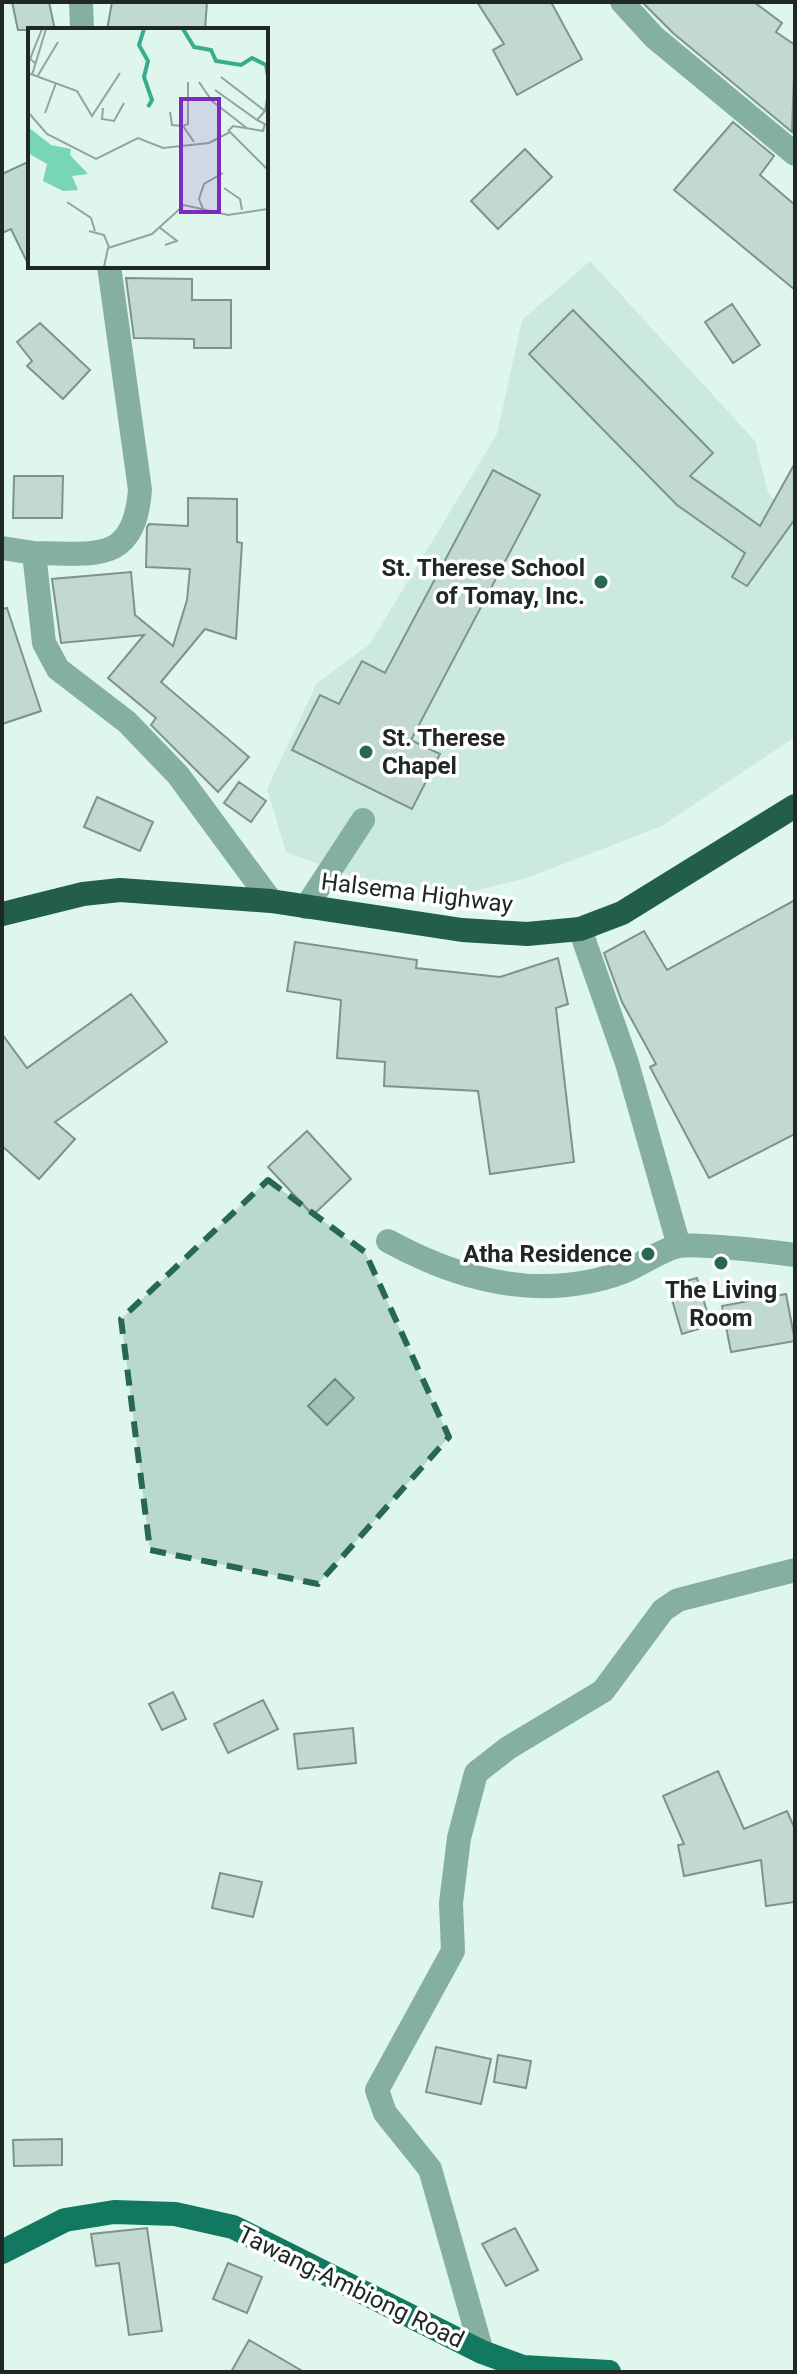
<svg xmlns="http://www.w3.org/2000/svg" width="797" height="2374" viewBox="0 0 797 2374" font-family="Roboto,sans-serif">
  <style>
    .built { fill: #cbe9de }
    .building { fill: #c2d9d0; stroke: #7e938b; stroke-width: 2 }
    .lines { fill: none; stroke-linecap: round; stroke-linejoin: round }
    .minor { stroke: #85b0a1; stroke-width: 24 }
    .major { stroke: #127960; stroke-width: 24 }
    .highway { stroke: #235e4d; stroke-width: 24 }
    .marked { fill: #286755; fill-opacity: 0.2; stroke: #286755; stroke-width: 6; stroke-dasharray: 16 10; stroke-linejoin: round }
    .poi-dot { fill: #286755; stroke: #fff; stroke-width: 3 }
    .labels { text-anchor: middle; stroke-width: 7; stroke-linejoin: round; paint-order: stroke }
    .poi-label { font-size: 24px; font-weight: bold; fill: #202825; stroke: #fff; text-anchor: end }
    .street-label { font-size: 24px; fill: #202825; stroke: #fff }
    .inset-river { fill: none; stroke: #38ac8c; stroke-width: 4 }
    .inset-road { fill: none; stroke: #93a49d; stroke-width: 2 }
    .view { fill: #7b2cbf; fill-opacity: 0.15; stroke: #7b2cbf; stroke-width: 4 }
    .inset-edge { fill: none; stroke: #202825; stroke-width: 4 }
  </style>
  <rect width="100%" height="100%" fill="#dff6ed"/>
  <path class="built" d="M 590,261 L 755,441 L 768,493 L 795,521 L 795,737 L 662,826 L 527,878 L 453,896 L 365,881 L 286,852 L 267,789 L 317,683 L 370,644 L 497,434 L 522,320 Z"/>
  <path class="building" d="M 12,2 L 49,2 L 55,30 L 18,30 Z
    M 112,2 L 207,2 L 205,30 L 107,30 Z
    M 477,2 L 551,2 L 582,59 L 517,95 L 493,50 L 504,44 Z
    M 642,2 L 754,2 L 782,23 L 776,32 L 795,45 L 792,132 L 673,33 Z
    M 733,122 L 774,156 L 760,175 L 795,205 L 795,290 L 674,190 Z
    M 525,149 L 552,177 L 498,229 L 471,201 Z
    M 30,161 L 30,268 L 11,229 L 2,233 L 2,174 Z
    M 126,278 L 192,279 L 192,300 L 231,300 L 231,348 L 194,348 L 194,339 L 134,338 Z
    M 732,304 L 760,345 L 733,363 L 705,322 Z
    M 573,310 L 713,453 L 690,476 L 760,526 L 795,463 L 795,519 L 747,586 L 732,577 L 745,553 L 677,505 L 529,354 Z
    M 40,323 L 90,370 L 63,399 L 27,366 L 32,361 L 17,342 Z
    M 493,470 L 540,495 L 411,740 L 440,754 L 412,809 L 292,750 L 320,695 L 339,704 L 362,661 L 385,673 Z
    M 14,476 L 63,476 L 62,518 L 13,518 Z
    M 188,498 L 237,499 L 237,542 L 242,543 L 236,639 L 205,629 L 161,682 L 249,757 L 218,792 L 151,725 L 156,718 L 108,678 L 144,635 L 61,643 L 52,579 L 131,572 L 135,615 L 173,646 L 187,600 L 190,569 L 146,567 L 147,527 L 149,524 L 188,526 Z
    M 7,608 L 41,711 L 2,724 L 2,609 Z
    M 239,782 L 266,801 L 251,822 L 224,803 Z
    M 97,797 L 153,822 L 140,851 L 84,827 Z
    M 795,900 L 795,1134 L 709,1178 L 650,1067 L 656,1064 L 622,1002 L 604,953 L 644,931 L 667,970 Z
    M 295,942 L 417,960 L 416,968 L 500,977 L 558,958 L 568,1004 L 556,1008 L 574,1162 L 490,1174 L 478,1091 L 384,1086 L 385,1062 L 337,1058 L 341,1000 L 287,991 Z
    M 131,994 L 167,1042 L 55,1122 L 75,1139 L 39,1179 L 2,1146 L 2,1034 L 27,1068 Z
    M 307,1131 L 351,1179 L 313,1215 L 268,1167 Z
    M 697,1278 L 711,1325 L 682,1334 L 668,1286 Z
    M 786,1294 L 795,1341 L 731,1352 L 722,1306 Z
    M 335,1379 L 354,1398 L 327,1425 L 308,1406 Z
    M 173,1692 L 186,1719 L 162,1730 L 149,1704 Z
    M 263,1700 L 278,1729 L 228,1753 L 214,1724 Z
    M 353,1728 L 356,1763 L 298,1769 L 294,1734 Z
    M 718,1771 L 744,1829 L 787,1811 L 795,1829 L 795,1902 L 766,1906 L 761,1860 L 684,1876 L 678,1845 L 684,1844 L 663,1796 Z
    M 220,1873 L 262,1882 L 253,1917 L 212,1908 Z
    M 436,2047 L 491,2059 L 481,2104 L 426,2092 Z
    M 498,2055 L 531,2061 L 526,2088 L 494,2082 Z
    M 62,2139 L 62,2165 L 14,2166 L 13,2140 Z
    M 147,2228 L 162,2331 L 129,2335 L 119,2263 L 96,2266 L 91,2234 Z
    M 515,2228 L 538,2270 L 506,2286 L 482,2244 Z
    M 228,2263 L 262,2277 L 247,2313 L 213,2299 Z
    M 249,2340 L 304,2372 L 231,2372 Z"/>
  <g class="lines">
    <path class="minor" d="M 81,2 L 82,30
      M 622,2 L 654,37 L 795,154
      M 2,548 L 34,553 L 44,643 L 58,669 L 127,722 L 178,775 L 271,901
      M 34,553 C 95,553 134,565 140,490 L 109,266
      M 306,907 L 363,820
      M 580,929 L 627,1063 L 679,1246
      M 388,1241 C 461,1281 542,1302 623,1272 C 641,1265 660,1250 679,1246 C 697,1243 774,1252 795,1255
      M 482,2352 L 430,2169 L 385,2113 L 377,2090 L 453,1951 L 451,1903 L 459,1838 L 476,1773 L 508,1748 L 603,1691 L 663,1610 L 678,1600 L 795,1570"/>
    <path class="major" d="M 2,2252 L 65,2220 L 114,2212 L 175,2214 L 233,2227 L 482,2352 L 523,2367 L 609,2372"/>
    <path class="highway" d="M 2,914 L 83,894 L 120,890 L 271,901 L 462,930 L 527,934 L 580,929 L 622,913 L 795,806"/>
  </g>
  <path class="marked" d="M 268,1180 L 365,1252 L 449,1437 L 318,1584 L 150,1550 L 121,1319 Z"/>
  <g class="poi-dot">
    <circle cx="601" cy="582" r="8"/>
    <circle cx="366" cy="752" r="8"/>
    <circle cx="648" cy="1254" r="8"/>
    <circle cx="721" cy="1263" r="8"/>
  </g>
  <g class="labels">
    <g class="poi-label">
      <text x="585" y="576">St. Therese School<tspan x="585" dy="28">of Tomay, Inc.</tspan></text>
      <text x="382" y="746" text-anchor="start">St. Therese<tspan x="382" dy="28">Chapel</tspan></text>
      <text x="632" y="1262">Atha Residence</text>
      <text x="721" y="1298" text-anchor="middle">The Living<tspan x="721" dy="28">Room</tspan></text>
    </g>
    <g class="street-label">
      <text transform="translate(417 893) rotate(7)" y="8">Halsema Highway</text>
      <text transform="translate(351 2287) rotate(26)" y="8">Tawang-Ambiong Road</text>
    </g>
  </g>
  <g transform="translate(28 28)">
    <rect width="240" height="240" fill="#dff6ed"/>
    <path d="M 0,99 L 23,117 L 43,121 L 42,127 L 60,146 L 44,148 L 50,162 L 35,163 L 15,153 L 19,136 L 0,125 Z" fill="#79d5b7"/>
    <path class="inset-river" d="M 116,1 L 111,17 L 120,33 L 116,49 L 124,72 L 120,79M 155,1 L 166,19 L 183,22 L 188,33 L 213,37 L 224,30 L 238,37 L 240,48"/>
    <path class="inset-road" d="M 7,35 L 2,31 L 14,1M 0,45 L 49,63 L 64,88 L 92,45M 4,47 L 18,1M 9,49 L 30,14M 193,49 L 237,83M 171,54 L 184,73 L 220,101M 187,62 L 229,92M 75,80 L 74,91 L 86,93 L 96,75M 0,84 L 19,106 L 68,131 L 110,110 L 135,120 L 181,115 L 202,104 L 240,142M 142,84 L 144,97 L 155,98 L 166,114M 17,85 L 28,55M 155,98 L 160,96 L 160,54M 200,103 L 205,98 L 235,103 L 237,96 L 229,92 L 237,83 L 240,65M 196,160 L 212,171 L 214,182M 39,174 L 63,190 L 67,203M 175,181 L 171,171 L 176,156 L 195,145M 131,199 L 149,213 L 137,217M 61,203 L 76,207 L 81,219M 76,239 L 80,220 L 124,206 L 156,177 L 200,187 L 240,181"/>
    <path class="view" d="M 153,71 L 191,71 L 191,184 L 153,184 Z"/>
    <rect width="240" height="240" class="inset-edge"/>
  </g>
  <rect width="797" height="2374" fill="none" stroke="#202825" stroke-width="8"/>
</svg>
